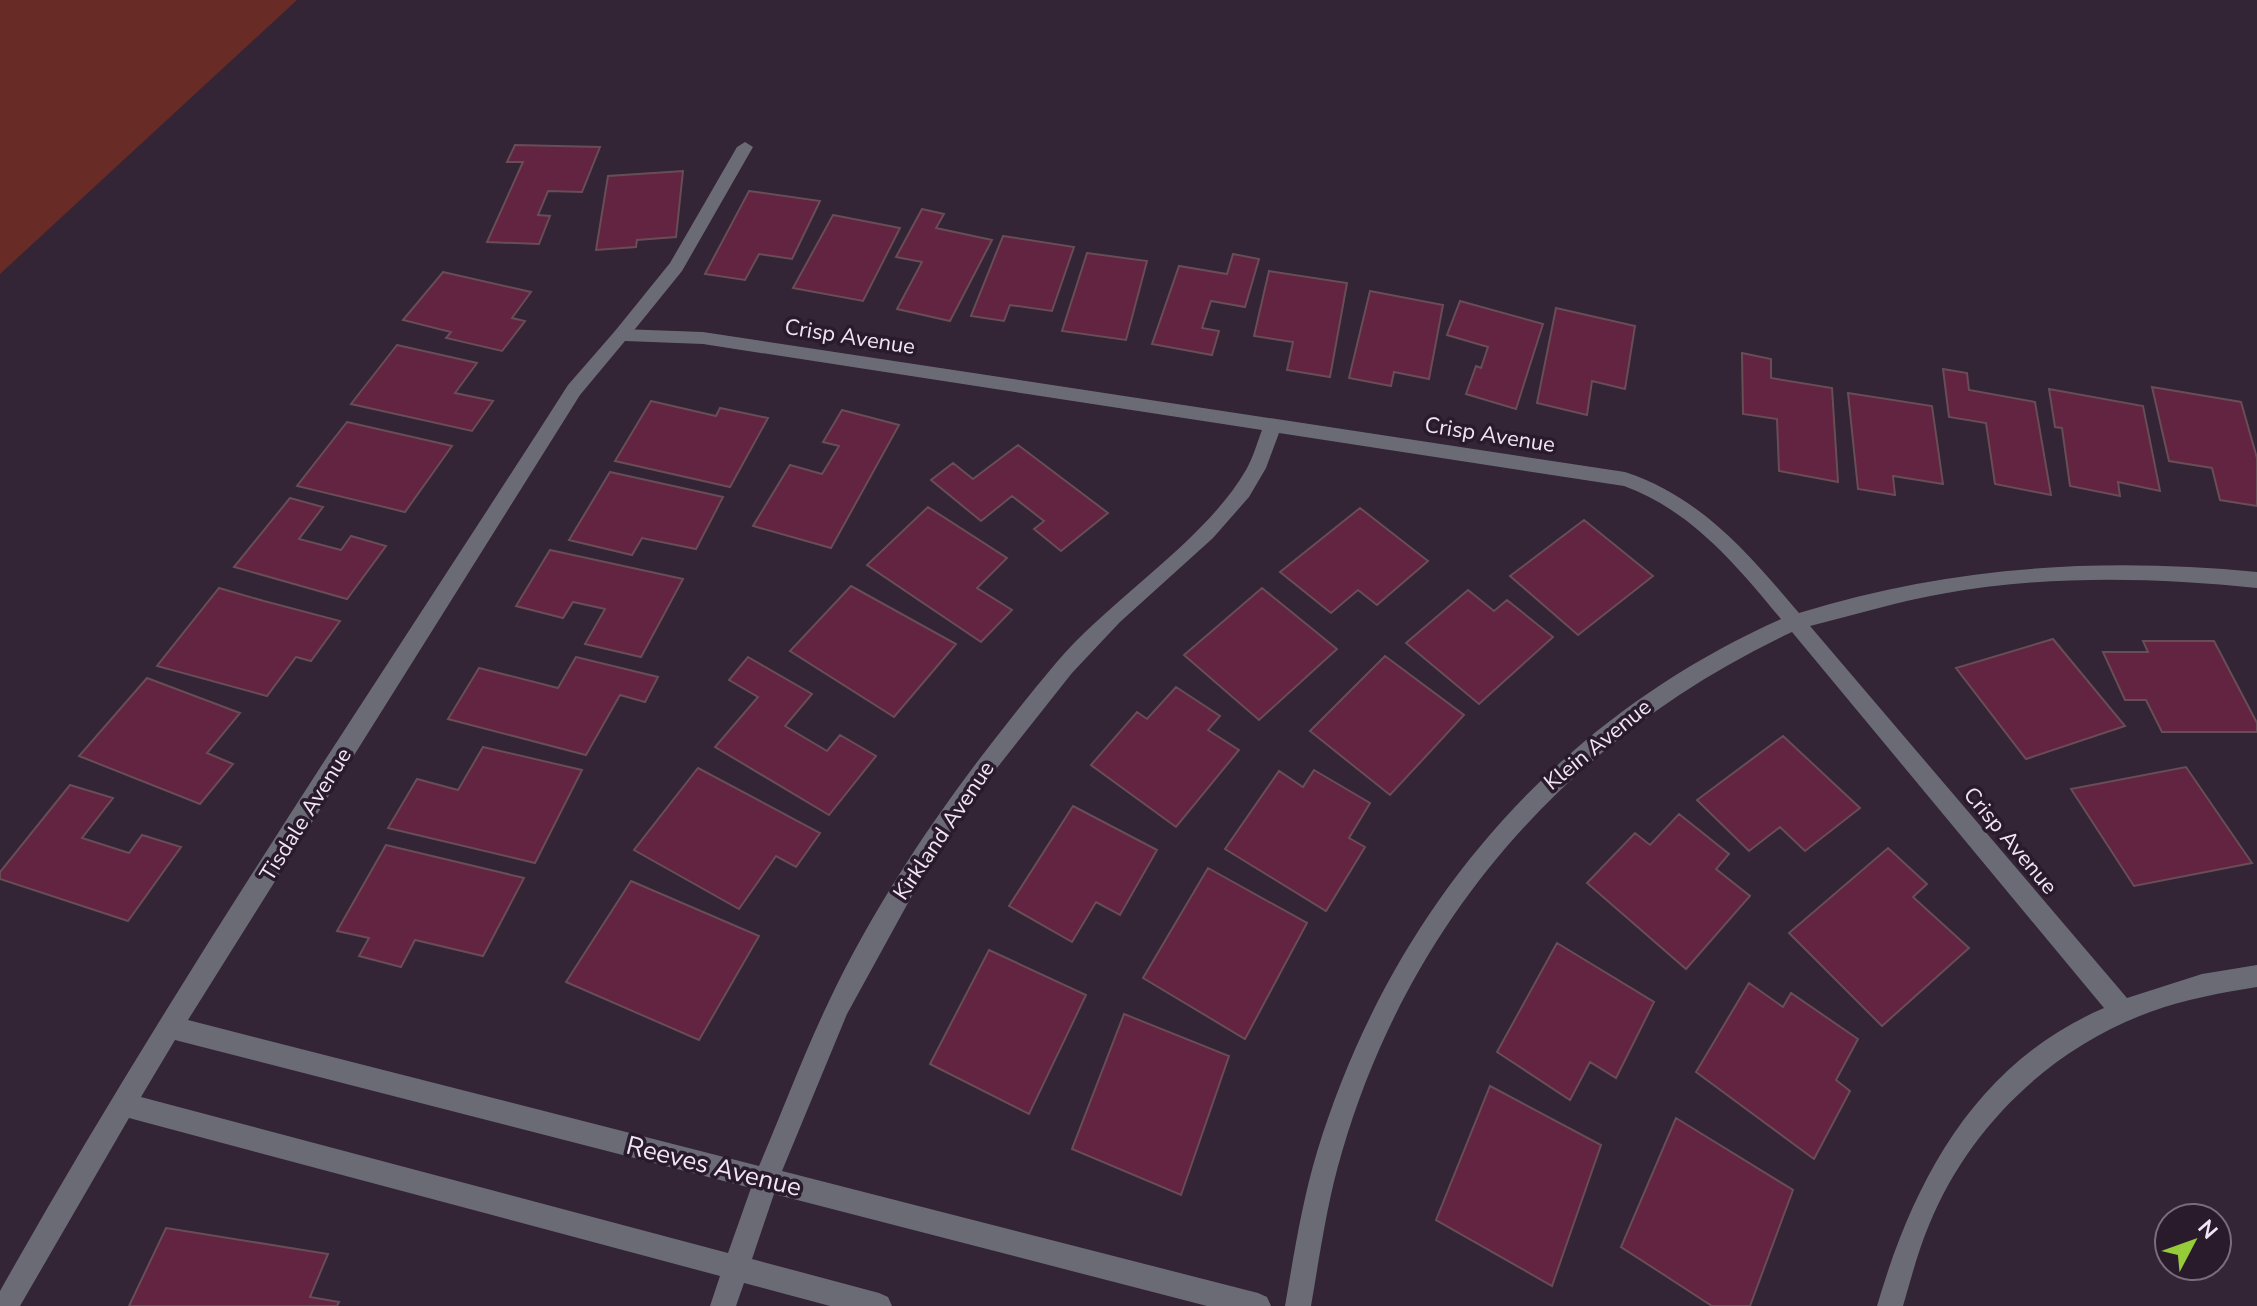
<svg xmlns="http://www.w3.org/2000/svg" width="2257" height="1306" viewBox="0 0 2257 1306" font-family="'Nunito Sans',sans-serif">
  <style>
    .green { fill: #692b25 }
    .building { fill: #622440; stroke: #684d57; stroke-width: 2 }
    .lines { fill: none; stroke-linecap: round; stroke-linejoin: round }
    .service { fill: #6b6b76; fill-rule: evenodd }
    .minor { fill: #6b6b76; fill-rule: evenodd }
    .labels { text-anchor: middle; stroke-width: 7; stroke-linejoin: round; paint-order: stroke }
    .street-label { font-size: 22px; fill: #f0e6f2; stroke: #291a2c }
    .near-street-label { font-size: 26px; fill: #f0e6f2; stroke: #291a2c }
  </style>
  <rect width="100%" height="100%" fill="#332436"/>
  <path class="green" d="M 0,0 L 297,0 L 0,274 Z"/>
  <path class="building" d="M 515,145 L 600,147 L 582,192 L 548,191 L 538,215 L 550,216 L 539,244 L 487,242 L 523,162 L 507,162 Z
    M 683,171 L 676,237 L 637,240 L 636,247 L 596,250 L 608,176 Z
    M 749,191 L 820,201 L 792,259 L 759,254 L 745,280 L 705,274 Z
    M 922,209 L 944,214 L 936,228 L 992,240 L 950,321 L 897,309 L 922,262 L 896,257 Z
    M 833,215 L 900,228 L 863,301 L 793,288 Z
    M 1003,236 L 1074,247 L 1052,311 L 1010,305 L 1004,321 L 971,316 Z
    M 1087,253 L 1147,261 L 1126,340 L 1062,331 Z
    M 1233,254 L 1259,259 L 1245,307 L 1211,301 L 1202,328 L 1219,331 L 1212,355 L 1152,344 L 1179,266 L 1227,274 Z
    M 1269,271 L 1347,283 L 1330,377 L 1287,370 L 1293,342 L 1254,336 Z
    M 443,272 L 531,292 L 512,318 L 525,321 L 502,351 L 446,338 L 451,332 L 403,320 Z
    M 1370,291 L 1443,305 L 1429,379 L 1394,372 L 1391,386 L 1349,378 Z
    M 1460,301 L 1543,324 L 1516,409 L 1466,394 L 1476,366 L 1481,368 L 1488,347 L 1447,335 Z
    M 1556,308 L 1635,326 L 1625,389 L 1592,381 L 1587,415 L 1537,403 Z
    M 397,345 L 477,363 L 455,393 L 493,401 L 472,431 L 351,404 Z
    M 1742,353 L 1771,359 L 1771,378 L 1832,388 L 1838,482 L 1779,471 L 1777,419 L 1743,414 Z
    M 1943,369 L 1967,373 L 1969,390 L 2035,402 L 2051,495 L 1995,484 L 1986,423 L 1949,417 Z
    M 2152,387 L 2241,402 L 2257,458 L 2257,506 L 2220,500 L 2212,468 L 2169,461 Z
    M 2049,389 L 2143,406 L 2160,491 L 2118,482 L 2120,496 L 2070,486 L 2062,428 L 2055,427 Z
    M 1848,393 L 1932,406 L 1943,484 L 1893,476 L 1895,495 L 1858,489 Z
    M 651,401 L 716,416 L 720,408 L 768,418 L 730,487 L 615,461 Z
    M 842,410 L 899,425 L 831,548 L 753,526 L 790,465 L 822,474 L 839,446 L 823,442 Z
    M 347,422 L 452,446 L 405,512 L 297,486 Z
    M 1018,445 L 1108,513 L 1061,551 L 1034,529 L 1044,521 L 1012,496 L 981,521 L 931,480 L 953,463 L 973,479 Z
    M 610,472 L 723,497 L 696,549 L 642,538 L 632,555 L 569,540 Z
    M 290,498 L 323,507 L 299,539 L 341,550 L 351,536 L 386,546 L 347,599 L 234,567 Z
    M 928,507 L 1007,558 L 977,588 L 1012,610 L 981,642 L 867,565 Z
    M 1360,508 L 1428,561 L 1377,605 L 1358,590 L 1331,613 L 1280,572 Z
    M 1584,520 L 1653,576 L 1578,635 L 1510,576 Z
    M 550,550 L 683,579 L 641,657 L 585,644 L 605,609 L 573,602 L 563,618 L 516,606 Z
    M 851,586 L 956,644 L 894,717 L 790,651 Z
    M 219,588 L 264,601 L 340,621 L 311,661 L 296,657 L 267,696 L 157,666 Z
    M 1262,588 L 1337,649 L 1259,720 L 1184,655 Z
    M 1468,590 L 1494,611 L 1507,600 L 1553,637 L 1479,704 L 1406,643 Z
    M 2053,639 L 2125,726 L 2026,759 L 1956,668 Z
    M 2143,641 L 2214,641 L 2257,723 L 2257,732 L 2162,732 L 2146,700 L 2125,700 L 2103,652 L 2148,652 Z
    M 1385,656 L 1464,715 L 1390,795 L 1310,731 Z
    M 576,657 L 658,677 L 645,702 L 620,695 L 586,755 L 448,719 L 479,668 L 558,688 Z
    M 748,657 L 812,694 L 785,726 L 827,751 L 840,735 L 876,756 L 829,815 L 715,747 L 758,697 L 729,680 Z
    M 147,678 L 240,713 L 207,753 L 233,764 L 200,804 L 79,756 Z
    M 1176,687 L 1220,716 L 1208,730 L 1239,750 L 1176,827 L 1091,765 L 1137,712 L 1147,719 Z
    M 1783,736 L 1860,808 L 1805,851 L 1780,827 L 1749,851 L 1697,800 Z
    M 483,747 L 582,770 L 535,863 L 388,828 L 417,779 L 458,790 Z
    M 2186,767 L 2252,863 L 2134,886 L 2071,789 Z
    M 698,768 L 820,833 L 796,867 L 776,856 L 739,909 L 634,850 Z
    M 1314,770 L 1370,803 L 1349,838 L 1365,847 L 1326,911 L 1225,849 L 1279,771 L 1303,787 Z
    M 70,785 L 113,798 L 82,838 L 129,853 L 142,835 L 181,847 L 128,921 L 0,879 L 0,872 Z
    M 1073,806 L 1157,850 L 1120,915 L 1096,902 L 1072,942 L 1009,906 Z
    M 1679,814 L 1729,854 L 1716,869 L 1750,896 L 1686,969 L 1587,883 L 1635,833 L 1650,845 Z
    M 386,845 L 524,878 L 483,956 L 415,940 L 401,967 L 359,956 L 369,938 L 337,931 Z
    M 1888,848 L 1927,884 L 1913,897 L 1969,948 L 1882,1026 L 1789,933 Z
    M 1208,868 L 1307,923 L 1245,1039 L 1143,978 Z
    M 631,881 L 759,936 L 699,1040 L 566,982 Z
    M 1557,943 L 1654,1002 L 1616,1078 L 1590,1062 L 1570,1100 L 1497,1052 Z
    M 989,950 L 1086,995 L 1029,1114 L 930,1064 Z
    M 1749,983 L 1783,1007 L 1791,993 L 1858,1039 L 1836,1080 L 1850,1091 L 1814,1159 L 1696,1072 Z
    M 1124,1014 L 1229,1056 L 1181,1195 L 1072,1149 Z
    M 1490,1086 L 1601,1145 L 1552,1286 L 1436,1220 Z
    M 1676,1118 L 1793,1190 L 1750,1306 L 1712,1306 L 1621,1247 Z
    M 166,1228 L 328,1254 L 310,1297 L 339,1302 L 337,1306 L 129,1306 Z"/>
  <g class="lines">
    <path class="service" d="M 745,142 L 753,147 L 682,271 L 627,339 L 615,339 L 613,335 L 615,331 L 670,263 L 737,147 Z"/>
    <path class="minor" d="M 621,329 L 703,332 L 1625,472 C 1701,497 1748,553 1799,613 C 1950,566 2101,557 2257,572 L 2257,588 C 2151,577 2045,575 1941,594 C 1896,602 1854,615 1810,626 L 2127,998 L 2202,974 L 2257,965 L 2257,987 C 2221,993 2185,999 2150,1012 C 2051,1048 1969,1127 1929,1225 C 1918,1251 1911,1279 1903,1306 L 1877,1306 C 1914,1179 1976,1063 2104,1008 L 1792,632 C 1572,735 1410,918 1342,1152 C 1327,1202 1320,1254 1311,1306 L 1285,1306 C 1294,1254 1302,1202 1317,1152 C 1390,913 1552,721 1781,619 C 1736,565 1692,511 1624,486 L 1279,433 L 1266,468 L 1249,497 L 1213,538 L 1120,622 L 1072,673 L 974,797 L 931,861 L 847,1014 L 782,1171 L 1258,1293 L 1267,1297 L 1271,1306 L 1207,1306 L 774,1194 L 752,1259 L 879,1293 L 888,1297 L 892,1306 L 830,1306 L 744,1283 L 736,1306 L 710,1306 L 720,1276 L 129,1118 L 20,1306 L 0,1306 L 0,1291 C 174,981 376,685 568,385 L 615,331 ZM 625,341 L 703,344 L 1262,430 C 1257,443 1253,458 1246,470 C 1204,542 1112,597 1056,663 C 969,767 889,876 830,999 C 804,1053 783,1110 759,1166 L 188,1020 L 580,395 ZM 175,1040 L 751,1188 L 728,1253 L 141,1097 Z"/>
  </g>
  <g class="labels">
    <g class="street-label">
      <text transform="translate(850 336) rotate(9)" y="8">Crisp Avenue</text>
      <text transform="translate(1490 434) rotate(9)" y="8">Crisp Avenue</text>
      <text transform="translate(1597 744) rotate(-39)" y="8">Klein Avenue</text>
      <text transform="translate(305 814) rotate(-58)" y="8">Tisdale Avenue</text>
      <text transform="translate(943 830) rotate(-56)" y="8">Kirkland Avenue</text>
      <text transform="translate(2011 840) rotate(50)" y="8">Crisp Avenue</text>
    </g>
    <g class="near-street-label">
      <text transform="translate(714 1166) rotate(14)" y="9">Reeves Avenue</text>
    </g>
  </g>
  <g transform="translate(2193 1242) rotate(49)"><circle r="38" fill="#291a2c" stroke="#796c7b" stroke-width="2"/>
  <path d="M0-6L14 30L0 20L-14 30Z" fill="#96cc39"/>
  <text y="-12" font-size="22" font-weight="bold" text-anchor="middle" fill="#f0e6f2">N</text>
  </g>
</svg>
